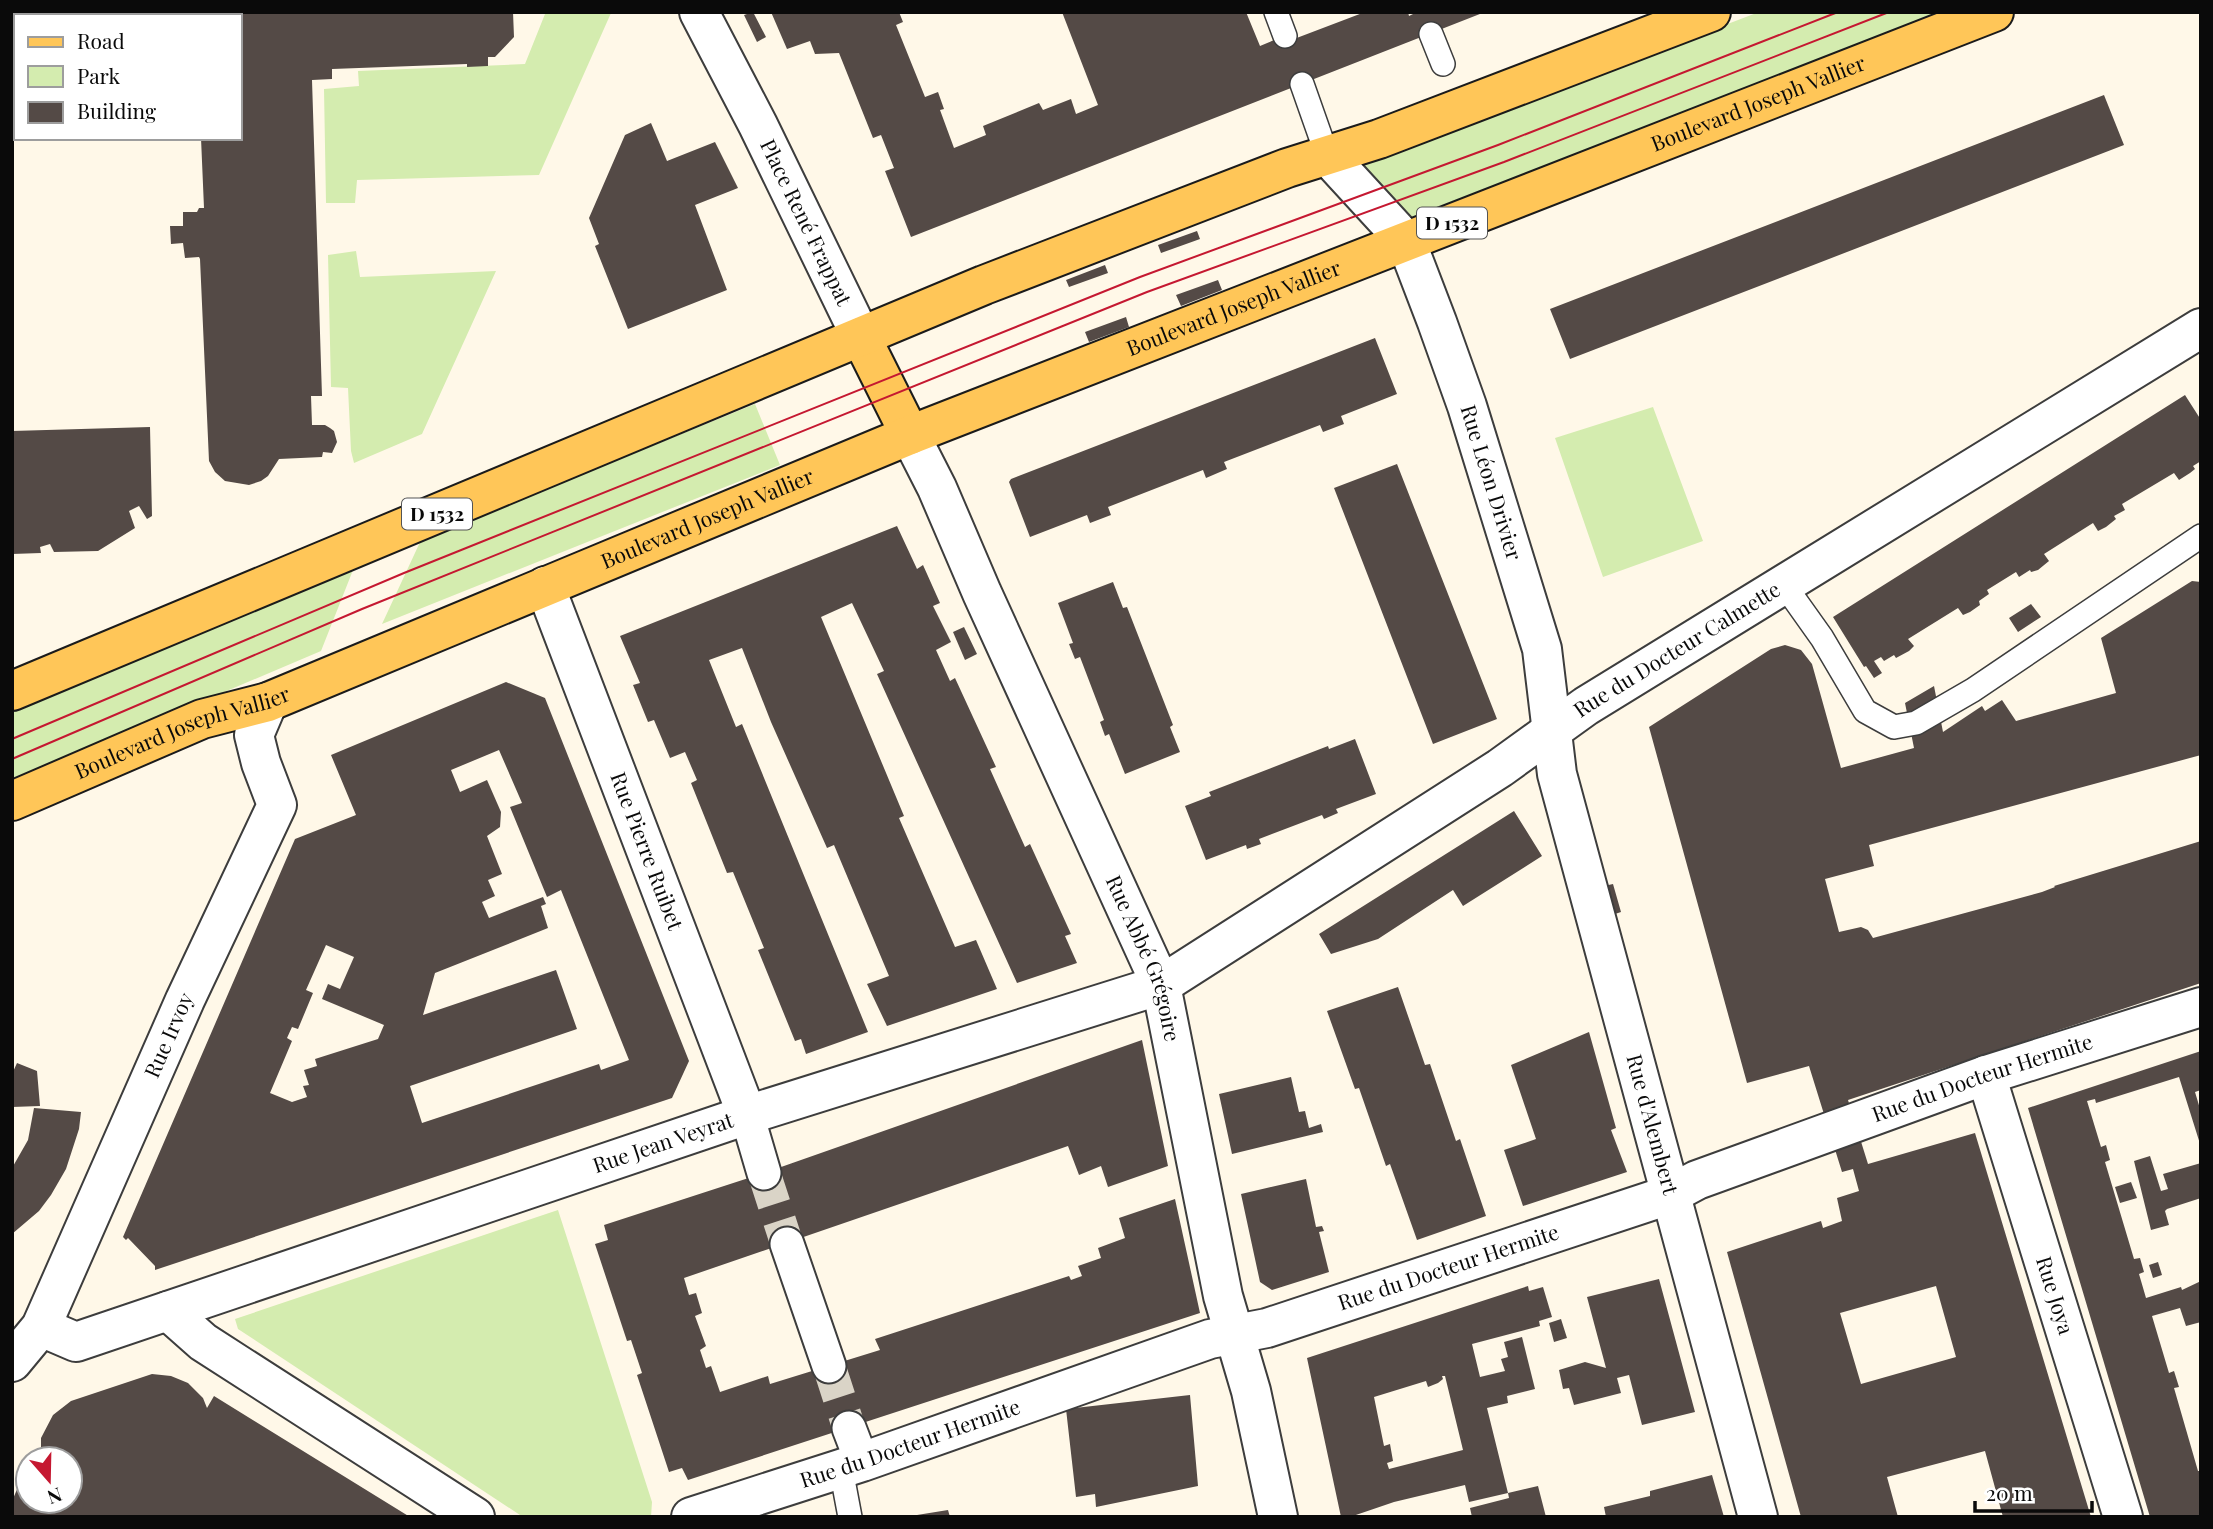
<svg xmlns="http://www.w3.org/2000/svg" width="2213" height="1529" viewBox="0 0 2213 1529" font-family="'Playfair Display',serif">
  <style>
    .green { fill: #d4ecaf }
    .building { fill: #544a46; fill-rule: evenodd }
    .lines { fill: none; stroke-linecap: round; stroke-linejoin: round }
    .pedestrian-tunnel { stroke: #dad4c7; stroke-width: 33; stroke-dasharray: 33 17; stroke-linecap: butt }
    .service-casing { stroke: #3d3d3d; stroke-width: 26 }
    .pedestrian-casing { stroke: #3d3d3d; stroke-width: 37 }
    .minor-casing { stroke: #3d3d3d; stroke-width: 42 }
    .tertiary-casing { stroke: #3d3d3d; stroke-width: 42 }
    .primary-casing { stroke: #1b1b1b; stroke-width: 42 }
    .service { stroke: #fff; stroke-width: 23 }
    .pedestrian { stroke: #fff; stroke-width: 33 }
    .minor { stroke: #fff; stroke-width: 38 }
    .tertiary { stroke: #fff; stroke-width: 38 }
    .primary { stroke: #ffc658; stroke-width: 38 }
    .tram { stroke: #c51831; stroke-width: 2 }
    .labels { text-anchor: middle; stroke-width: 7; stroke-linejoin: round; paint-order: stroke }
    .shield { fill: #fff; stroke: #545454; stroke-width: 2 }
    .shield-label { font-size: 19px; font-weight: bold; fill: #0a0a0a }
    .street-label { font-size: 21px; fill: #0a0a0a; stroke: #fff }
  </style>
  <rect width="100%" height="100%" fill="#fff8e8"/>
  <path class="green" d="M 1759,12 L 1945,12 L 1409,218 L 1361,164 Z
    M 611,13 L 539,175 L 357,180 L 355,203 L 326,203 L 324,89 L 359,86 L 358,71 L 525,64 L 545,14 Z
    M 356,251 L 360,277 L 496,271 L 422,434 L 354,463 L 351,451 L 348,388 L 331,387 L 328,255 Z
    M 755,404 L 780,465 L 382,624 L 421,540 Z
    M 1653,407 L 1703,541 L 1603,577 L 1555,438 Z
    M 355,565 L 321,651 L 12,782 L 12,711 Z
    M 558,1210 L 652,1502 L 651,1517 L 523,1517 L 238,1329 L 235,1319 Z"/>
  <path class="building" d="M 179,12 L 513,12 L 514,37 L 495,57 L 488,57 L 488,66 L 467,67 L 467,64 L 332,69 L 332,79 L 312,80 L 322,396 L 311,396 L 312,425 L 325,425 L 330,428 L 334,431 L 337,442 L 332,453 L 323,452 L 322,457 L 279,459 L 268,476 L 261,481 L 249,485 L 225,481 L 215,472 L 209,461 L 200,259 L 199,257 L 185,258 L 183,243 L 171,244 L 170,226 L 183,226 L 183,212 L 197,212 L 199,208 L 204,208 L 201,138 L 240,138 L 240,16 L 179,16 Z
    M 753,12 L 766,37 L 757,42 L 744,15 Z
    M 771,12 L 899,12 L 903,22 L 896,25 L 925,97 L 938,92 L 944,109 L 940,110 L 954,148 L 986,135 L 983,126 L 1039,103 L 1043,110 L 1071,99 L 1076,114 L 1098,105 L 1062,12 L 1246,12 L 1260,46 L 1291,33 L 1294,39 L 1365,12 L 1408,12 L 1409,16 L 1417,12 L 1485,12 L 911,237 L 885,171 L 894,168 L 881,135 L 873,138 L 839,53 L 815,54 L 810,41 L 787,49 Z
    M 2104,95 L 2124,145 L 1570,359 L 1550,309 Z
    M 651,123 L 667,161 L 715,142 L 738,188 L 695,205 L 727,290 L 628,329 L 595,246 L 599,244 L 589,218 L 625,135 Z
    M 1197,231 L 1200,239 L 1161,253 L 1158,245 Z
    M 1105,265 L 1108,273 L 1069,287 L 1066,280 Z
    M 1218,280 L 1222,290 L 1181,306 L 1176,295 Z
    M 1126,317 L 1129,327 L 1089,342 L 1085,332 Z
    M 1375,338 L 1397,394 L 1341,416 L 1344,424 L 1323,432 L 1320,425 L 1224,462 L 1227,469 L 1206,478 L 1203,470 L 1108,507 L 1111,515 L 1090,523 L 1087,515 L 1030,537 L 1009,482 L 1011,479 Z
    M 2185,395 L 2201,420 L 2201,461 L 2193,466 L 2195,469 L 2190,473 L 2179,480 L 2174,473 L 2122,504 L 2125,510 L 2114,516 L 2116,519 L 2106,527 L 2098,531 L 2093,523 L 2044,554 L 2049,561 L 2038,570 L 2031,572 L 2030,570 L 2019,577 L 2016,572 L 1987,590 L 1989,594 L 1979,601 L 1980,605 L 1970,612 L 1963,615 L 1958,608 L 1908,639 L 1914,646 L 1909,651 L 1896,658 L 1894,655 L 1884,661 L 1881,657 L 1874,661 L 1882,673 L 1874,678 L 1866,666 L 1864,667 L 1833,617 Z
    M 150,427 L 152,516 L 147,519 L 139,506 L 129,511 L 135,528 L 98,551 L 54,552 L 50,544 L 40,547 L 41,553 L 12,554 L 12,431 Z
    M 1397,464 L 1497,719 L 1433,744 L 1334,488 Z
    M 897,526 L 917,569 L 923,565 L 940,603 L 933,606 L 951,642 L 936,650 L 950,681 L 955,678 L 996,767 L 990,769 L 1025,847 L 1030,844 L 1071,934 L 1065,936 L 1077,963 L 1017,983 L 877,674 L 884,671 L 852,603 L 821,617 L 904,816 L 899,818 L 955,947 L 976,940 L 997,989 L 887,1026 L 867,984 L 889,976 L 834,845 L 827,848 L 771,722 L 742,648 L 709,660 L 736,727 L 742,724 L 868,1032 L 806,1054 L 801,1039 L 795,1041 L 758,950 L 764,948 L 733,872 L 727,873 L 691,783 L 697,780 L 685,752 L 670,758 L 654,720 L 648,722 L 633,685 L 640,683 L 620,636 Z
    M 2192,581 L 2201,582 L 2201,755 L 1869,845 L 1874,866 L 1825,879 L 1839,932 L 1861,927 L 1868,930 L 1873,938 L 2042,892 L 2055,887 L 2054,886 L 2201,841 L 2201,983 L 1848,1100 L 1868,1164 L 1975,1133 L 2091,1517 L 2003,1517 L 1985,1451 L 1887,1477 L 1898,1517 L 1801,1517 L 1727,1252 L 1821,1221 L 1823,1228 L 1842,1221 L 1837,1198 L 1859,1191 L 1853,1169 L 1842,1172 L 1809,1066 L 1747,1083 L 1649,727 L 1771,649 L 1785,645 L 1801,650 L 1812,664 L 1841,768 L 1914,748 L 1905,703 L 1934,686 L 1943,732 L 1982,706 L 1985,711 L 2002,700 L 2016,721 L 2116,693 L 2101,638 ZM 1936,1286 L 1956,1357 L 1861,1384 L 1840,1313 Z
    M 1113,582 L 1123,608 L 1127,607 L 1173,725 L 1170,727 L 1180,752 L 1125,774 L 1109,734 L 1105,736 L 1100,722 L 1104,720 L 1080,657 L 1075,659 L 1069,644 L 1073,643 L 1058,603 Z
    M 2031,604 L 2041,617 L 2018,632 L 2009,618 Z
    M 964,627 L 977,654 L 965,660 L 953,632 Z
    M 506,682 L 545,698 L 689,1061 L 672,1098 L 155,1270 L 155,1266 L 128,1238 L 126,1240 L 123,1237 L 295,839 L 356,815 L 331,755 ZM 499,750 L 522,803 L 510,807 L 547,897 L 561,890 L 629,1060 L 601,1070 L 599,1064 L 422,1123 L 410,1086 L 577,1029 L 556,970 L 423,1015 L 435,973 L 548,928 L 541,906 L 546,904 L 543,897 L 489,918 L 482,902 L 495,896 L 488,880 L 502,874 L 487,836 L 500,827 L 501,812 L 487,780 L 460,792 L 451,770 ZM 326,945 L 354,957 L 340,989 L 328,984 L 322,999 L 384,1025 L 378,1039 L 315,1059 L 317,1066 L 304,1070 L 309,1085 L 303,1086 L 307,1097 L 292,1102 L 270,1093 L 292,1041 L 287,1038 L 292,1027 L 298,1029 L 313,993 L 306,990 Z
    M 1355,739 L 1376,794 L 1336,809 L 1338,813 L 1324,819 L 1322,815 L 1259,839 L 1261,844 L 1247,849 L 1246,845 L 1206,860 L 1185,806 L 1211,796 L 1209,792 L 1328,746 L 1329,749 Z
    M 1514,811 L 1542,856 L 1463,906 L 1453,890 L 1378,939 L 1331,954 L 1319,934 Z
    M 1613,884 L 1621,912 L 1612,915 L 1604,886 Z
    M 1398,987 L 1425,1065 L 1430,1064 L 1456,1141 L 1460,1139 L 1486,1216 L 1417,1240 L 1390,1164 L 1386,1166 L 1359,1088 L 1355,1089 L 1327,1011 Z
    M 1589,1032 L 1616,1128 L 1611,1130 L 1627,1172 L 1523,1206 L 1504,1150 L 1536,1139 L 1511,1065 Z
    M 1142,1040 L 1168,1166 L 1108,1187 L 1101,1166 L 1079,1175 L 1068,1146 L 684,1278 L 689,1295 L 696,1293 L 702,1313 L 695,1316 L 706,1346 L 700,1350 L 706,1368 L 711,1366 L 720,1392 L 768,1376 L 770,1384 L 880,1350 L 875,1339 L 1069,1276 L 1071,1280 L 1082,1276 L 1078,1266 L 1101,1258 L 1098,1248 L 1125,1238 L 1119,1218 L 1175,1199 L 1200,1313 L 688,1480 L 682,1468 L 669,1472 L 637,1375 L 642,1373 L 631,1340 L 627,1341 L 595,1244 L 608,1240 L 604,1225 L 764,1173 Z
    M 2201,1051 L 2201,1090 L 2195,1092 L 2201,1112 L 2201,1147 L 2179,1077 L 2096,1103 L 2095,1099 L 2087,1101 L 2101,1147 L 2106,1145 L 2110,1160 L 2105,1162 L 2134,1259 L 2140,1258 L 2144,1272 L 2139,1274 L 2146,1298 L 2181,1287 L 2182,1290 L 2201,1281 L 2201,1322 L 2186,1326 L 2180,1308 L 2152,1316 L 2169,1373 L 2174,1371 L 2179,1387 L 2174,1388 L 2198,1471 L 2201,1471 L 2201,1517 L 2150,1517 L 2028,1108 Z
    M 17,1063 L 37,1071 L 40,1106 L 12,1107 L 12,1074 Z
    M 1291,1077 L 1299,1112 L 1305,1111 L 1309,1128 L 1321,1124 L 1323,1132 L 1232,1154 L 1219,1094 Z
    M 34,1108 L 81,1112 L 79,1129 L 66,1169 L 51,1195 L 39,1211 L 12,1234 L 12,1168 L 28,1140 Z
    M 2150,1156 L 2161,1191 L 2168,1189 L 2163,1174 L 2201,1163 L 2201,1198 L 2167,1209 L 2165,1211 L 2169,1225 L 2151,1230 L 2134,1161 Z
    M 1306,1179 L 1316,1227 L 1322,1226 L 1324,1231 L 1319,1232 L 1329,1272 L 1272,1290 L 1260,1282 L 1241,1194 Z
    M 2131,1182 L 2137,1198 L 2120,1203 L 2115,1187 Z
    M 2158,1262 L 2162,1275 L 2153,1278 L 2149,1265 Z
    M 1659,1279 L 1695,1412 L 1642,1425 L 1629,1375 L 1617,1378 L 1621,1393 L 1574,1405 L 1569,1388 L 1563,1389 L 1559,1370 L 1585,1362 L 1606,1368 L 1587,1297 Z
    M 1528,1286 L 1529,1291 L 1543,1287 L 1552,1317 L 1539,1321 L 1540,1326 L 1472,1344 L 1480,1377 L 1505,1371 L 1501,1359 L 1508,1357 L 1504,1342 L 1522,1337 L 1535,1389 L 1507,1396 L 1508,1403 L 1487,1408 L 1508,1493 L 1469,1502 L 1465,1485 L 1394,1502 L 1350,1517 L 1341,1517 L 1307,1358 ZM 1442,1376 L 1445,1376 L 1463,1450 L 1389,1469 L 1387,1463 L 1393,1461 L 1390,1444 L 1384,1446 L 1374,1397 L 1426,1381 L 1428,1387 L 1438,1383 L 1443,1379 Z
    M 1561,1319 L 1567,1338 L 1554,1342 L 1549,1323 Z
    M 152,1374 L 171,1376 L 188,1383 L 203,1398 L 207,1408 L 214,1396 L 410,1517 L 12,1517 L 12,1501 L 28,1464 L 28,1501 L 70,1501 L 70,1459 L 43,1459 L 41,1454 L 41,1438 L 53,1415 L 71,1401 Z
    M 1190,1395 L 1198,1486 L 1096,1507 L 1095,1494 L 1076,1497 L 1066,1409 Z
    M 1712,1475 L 1724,1517 L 1606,1517 L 1604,1507 L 1650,1496 L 1650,1491 Z
    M 1538,1486 L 1546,1517 L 1472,1517 L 1470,1508 L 1509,1498 L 1508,1493 Z
    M 948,1510 L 950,1517 L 917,1517 L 917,1515 Z"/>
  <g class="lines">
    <path class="pedestrian-tunnel" d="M 764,1173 L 787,1244
      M 829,1366 L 849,1428"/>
    <defs>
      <path id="service" d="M 1276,12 L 1285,36
        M 1431,34 L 1443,64
        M 1302,84 L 1327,155
        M 1785,586 L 1822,638 L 1865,711 L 1894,727 L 1916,723 L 1973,690 L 2201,536
        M 841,1469 L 850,1517"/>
      <path id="pedestrian" d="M 747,1115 L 764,1173
        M 787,1244 L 829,1366
        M 849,1428 L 862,1462"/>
      <g id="minor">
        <path id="s1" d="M 1327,155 L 1406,241 L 1437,322 L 1467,406 L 1542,649 L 1557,774 L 1758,1517"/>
        <path id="s2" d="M 910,435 L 937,488 L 982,593 L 1161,985 L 1223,1296 L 1251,1391 L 1278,1517"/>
        <path id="s3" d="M 545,586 L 747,1115"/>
        <path id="s4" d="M 1986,1075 L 2123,1517"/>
        <path d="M 168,1311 L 203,1342 L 475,1517"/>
        <path id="s5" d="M 41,1327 L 76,1342 L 747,1115 L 1161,985 L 1500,768 L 1586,706 L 2201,328"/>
        <path id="s6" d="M 12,1362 L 41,1327 L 185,1000 L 277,805 L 261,763 L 254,735 L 268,702"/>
        <path id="s7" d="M 691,1517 L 862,1462 L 1210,1339 L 1267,1328 L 1669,1195 L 1697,1180 L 1986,1075 L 2201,1007"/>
      </g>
      <g id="tertiary">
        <path id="s8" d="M 699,12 L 758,125 L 861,337"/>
      </g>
      <g id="primary">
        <path d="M 861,337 L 910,435"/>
        <path d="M 12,691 L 984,285 L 1287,168 L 1379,139 L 1711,12"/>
        <path id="s9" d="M 12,801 L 202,719 L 268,702 L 910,435 L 1994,12"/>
      </g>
    </defs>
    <use href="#service" class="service-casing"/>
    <use href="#pedestrian" class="pedestrian-casing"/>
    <use href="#minor" class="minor-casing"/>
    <use href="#tertiary" class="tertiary-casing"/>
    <use href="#primary" class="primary-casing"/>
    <use href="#service" class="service"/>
    <use href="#pedestrian" class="pedestrian"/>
    <use href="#minor" class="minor"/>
    <use href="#tertiary" class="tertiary"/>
    <use href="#primary" class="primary"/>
    <path class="tram" d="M 12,739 L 404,573 L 1140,277 L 1498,145 L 1838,12
      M 12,759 L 362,609 L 1147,292 L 1504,162 L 1889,12"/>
  </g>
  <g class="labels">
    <g class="shield">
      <rect x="1417" y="207.5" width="70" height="31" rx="5"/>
      <rect x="402" y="498.5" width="70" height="31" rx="5"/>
    </g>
    <g class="shield-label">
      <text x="1452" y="230">D 1532</text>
      <text x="437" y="521">D 1532</text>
    </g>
    <g class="street-label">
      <text dy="7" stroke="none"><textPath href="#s9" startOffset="1881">Boulevard Joseph Vallier</textPath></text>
      <text dy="7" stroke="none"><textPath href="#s8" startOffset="236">Place René Frappat</textPath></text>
      <text dy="7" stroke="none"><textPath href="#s9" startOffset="1318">Boulevard Joseph Vallier</textPath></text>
      <text dy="7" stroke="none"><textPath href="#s1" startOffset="373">Rue Léon Drivier</textPath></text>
      <text dy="7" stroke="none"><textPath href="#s9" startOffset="751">Boulevard Joseph Vallier</textPath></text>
      <text dy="7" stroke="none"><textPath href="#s5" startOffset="1796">Rue du Docteur Calmette</textPath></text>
      <text dy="7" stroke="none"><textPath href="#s9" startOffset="184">Boulevard Joseph Vallier</textPath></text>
      <text dy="7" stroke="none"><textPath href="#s3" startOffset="284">Rue Pierre Ruibet</textPath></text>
      <text dy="7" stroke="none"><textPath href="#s2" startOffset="574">Rue Abbé Grégoire</textPath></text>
      <text dy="7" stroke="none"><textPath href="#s6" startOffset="364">Rue Irvoy</textPath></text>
      <text dy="7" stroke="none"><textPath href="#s7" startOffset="1365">Rue du Docteur Hermite</textPath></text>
      <text dy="7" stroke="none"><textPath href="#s1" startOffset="1036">Rue d'Alembert</textPath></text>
      <text dy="7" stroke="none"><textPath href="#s5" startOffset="658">Rue Jean Veyrat</textPath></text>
      <text dy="7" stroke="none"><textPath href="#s7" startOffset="798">Rue du Docteur Hermite</textPath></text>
      <text dy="7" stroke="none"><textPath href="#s4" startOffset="231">Rue Joya</textPath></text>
      <text dy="7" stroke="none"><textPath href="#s7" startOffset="231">Rue du Docteur Hermite</textPath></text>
    </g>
  </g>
  <rect width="2213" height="1529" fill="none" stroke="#0a0a0a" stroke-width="28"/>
  <rect x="14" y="14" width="228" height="126" fill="#ffffff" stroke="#9d9d9d" stroke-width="2"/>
  <rect x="28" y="37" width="35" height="10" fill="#ffc658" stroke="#9d9d9d" stroke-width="2"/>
  <text x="77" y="49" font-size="21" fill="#0a0a0a">Road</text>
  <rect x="28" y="66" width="35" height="21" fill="#d4ecaf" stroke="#9d9d9d" stroke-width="2"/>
  <text x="77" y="84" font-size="21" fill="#0a0a0a">Park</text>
  <rect x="28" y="102" width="35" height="21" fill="#544a46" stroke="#9d9d9d" stroke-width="2"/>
  <text x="77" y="119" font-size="21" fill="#0a0a0a">Building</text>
  <g transform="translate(49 1480) rotate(160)"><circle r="33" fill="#ffffff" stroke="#9d9d9d" stroke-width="2"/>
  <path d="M0-5L12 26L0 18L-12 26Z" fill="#c51831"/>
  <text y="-10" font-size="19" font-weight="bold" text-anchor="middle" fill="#0a0a0a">N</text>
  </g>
  <path d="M1975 1501v10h117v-10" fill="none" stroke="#0a0a0a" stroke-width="3.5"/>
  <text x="1986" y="1501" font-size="21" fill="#0a0a0a" stroke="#ffffff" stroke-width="5" paint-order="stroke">20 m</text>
</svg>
